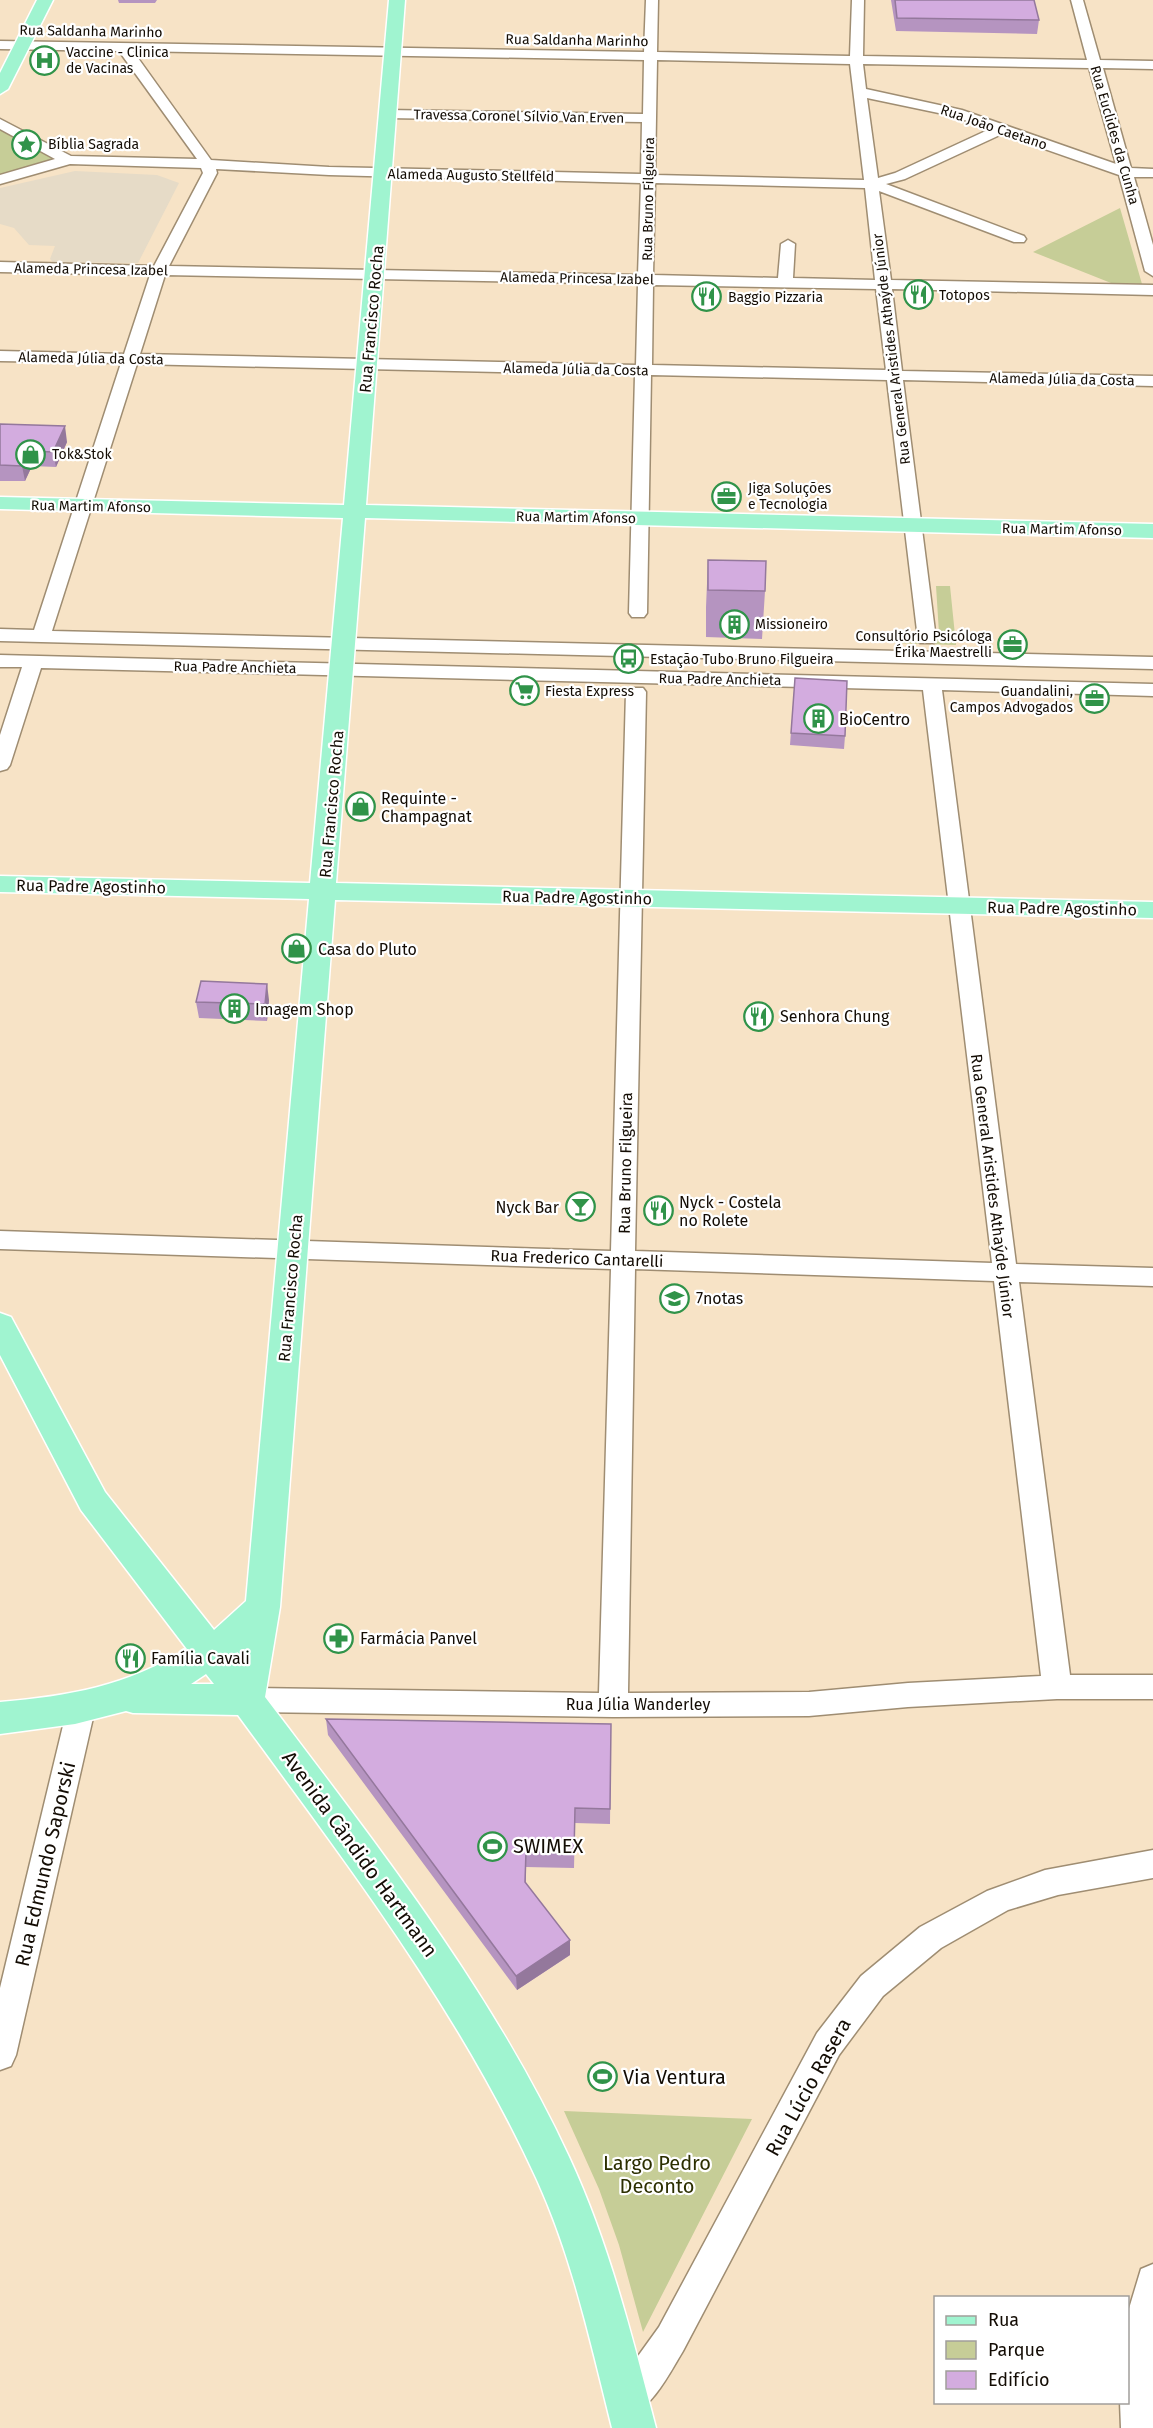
<svg xmlns="http://www.w3.org/2000/svg" width="1153" height="2428" viewBox="0 0 1153 2428" font-family="'Fira Sans',sans-serif">
  <style>
    .medical { fill: #e6dbc7 }
    .green { fill: #c6cd97 }
    .lines { fill: none; stroke-linecap: round; stroke-linejoin: round }
    .minor-casing { stroke: #9f8d72; stroke-width: 3 }
    .major-casing { stroke: #fff; stroke-width: 3 }
    .minor { fill: #fff; fill-rule: evenodd }
    .major { fill: #a0f4d0; fill-rule: evenodd }
    .wall { fill: #b594c0 }
    .shaded-wall { fill: #94789c }
    .building { fill: #d3acdf; stroke: #94789c; stroke-width: 1.5 }
    .labels { text-anchor: middle; stroke-width: 4.5; stroke-linejoin: round; paint-order: stroke }
    .far-street-label { font-size: 14px; fill: #130c04; stroke: #fff }
    .far-poi-label { font-size: 14px; fill: #130c04; stroke: #fff; text-anchor: start }
    .street-label { font-size: 16px; fill: #130c04; stroke: #fff }
    .poi-label { font-size: 16px; fill: #130c04; stroke: #fff; text-anchor: start }
    .near-poi-label { font-size: 20px; fill: #130c04; stroke: #fff; text-anchor: start }
    .near-street-label { font-size: 20px; fill: #130c04; stroke: #fff }
    .near-park-label { font-size: 20px; fill: #2c2f00; stroke: #fff }
  </style>
  <rect width="100%" height="100%" fill="#f7e3c6"/>
  <path class="medical" d="M 75,171 L 157,175 L 179,183 L 138,263 L 53,262 L 50,259 L 55,246 L 29,245 L 14,228 L 0,224 L 0,188 Z"/>
  <path class="green" d="M 0,123 L 62,158 L 0,180 Z
    M 1120,208 L 1142,284 L 1111,283 L 1033,252 Z
    M 936,586 L 950,586 L 956,645 L 892,643 L 891,631 L 939,633 Z
    M 564,2111 L 752,2119 L 643,2332 L 619,2245 L 599,2189 Z"/>
  <g class="lines">
    <defs>
      <path id="minor" d="M 646,0 L 658,0 L 657,52 L 850,56 L 852,0 L 864,0 L 863,56 L 1087,60 L 1071,0 L 1083,0 L 1100,60 L 1153,61 L 1153,69 L 1103,68 L 1131,168 L 1153,169 L 1153,177 L 1134,177 L 1153,245 L 1153,276 L 1145,271 L 1119,175 L 1002,134 L 905,179 L 886,184 L 1024,236 L 1026,239 L 1024,242 L 1014,242 L 879,191 L 891,280 L 1153,285 L 1153,295 L 892,289 L 902,371 L 1153,376 L 1153,386 L 903,380 L 936,639 L 934,643 L 920,643 L 918,639 L 887,380 L 651,375 L 647,613 L 644,617 L 632,617 L 629,613 L 635,375 L 137,364 L 52,631 L 1153,657 L 1153,669 L 0,641 L 0,629 L 34,630 L 121,363 L 0,361 L 0,351 L 124,354 L 150,275 L 0,272 L 0,262 L 154,266 L 203,173 L 201,168 L 70,164 L 0,184 L 0,175 L 55,159 L 0,129 L 0,119 L 71,156 L 197,159 L 119,51 L 0,49 L 0,41 L 644,52 ZM 133,51 L 644,60 L 643,114 L 387,110 L 380,114 L 387,118 L 642,122 L 641,174 L 329,167 L 211,160 ZM 657,60 L 850,64 L 864,180 L 655,175 ZM 863,64 L 1089,68 L 1116,164 L 962,110 L 866,89 ZM 867,98 L 953,116 L 990,129 L 895,173 L 878,178 ZM 216,169 L 329,175 L 641,183 L 638,275 L 169,266 L 217,173 ZM 655,183 L 865,188 L 875,280 L 793,278 L 795,244 L 788,240 L 781,244 L 778,278 L 653,275 ZM 165,275 L 638,284 L 636,365 L 140,354 ZM 653,285 L 876,289 L 886,370 L 652,365 Z
        M 0,655 L 1153,684 L 1153,696 L 942,690 L 1016,1264 L 1153,1268 L 1153,1286 L 1019,1282 L 1070,1675 L 1153,1675 L 1153,1699 L 1057,1699 L 908,1707 L 809,1716 L 613,1717 L 247,1712 L 237,1709 L 233,1700 L 237,1691 L 247,1688 L 599,1693 L 611,1269 L 0,1249 L 0,1231 L 611,1251 L 626,692 L 629,688 L 643,688 L 646,692 L 635,1251 L 992,1263 L 923,690 L 41,668 L 10,765 L 7,769 L 0,771 L 0,735 L 22,667 L 0,667 ZM 635,1269 L 994,1281 L 1041,1676 L 908,1683 L 809,1692 L 628,1693 Z
        M 81,1697 L 91,1700 L 95,1709 L 16,2055 L 11,2066 L 0,2070 L 0,1988 L 67,1709 L 71,1700 Z
        M 1153,1850 L 1153,1878 L 1058,1895 L 1008,1910 L 941,1948 L 883,1996 L 839,2055 L 683,2351 C 669,2374 653,2407 627,2418 L 615,2412 L 609,2400 L 615,2388 L 659,2327 L 817,2033 L 861,1976 L 920,1927 L 987,1891 L 1045,1870 Z
        M 1153,2264 L 1153,2428 L 1121,2428 L 1120,2402 L 1128,2402 L 1128,2312 L 1141,2269 Z"/>
      <path id="major" d="M 37,0 L 53,0 L 8,89 L 0,94 L 0,73 Z
        M 389,0 L 405,0 L 366,505 L 1153,524 L 1153,538 L 365,518 L 336,883 L 1153,902 L 1153,918 L 335,900 L 280,1607 L 265,1697 C 376,1844 491,1989 569,2157 C 609,2243 632,2336 656,2428 L 612,2428 C 591,2345 573,2259 537,2180 C 460,2011 347,1864 238,1715 L 133,1713 L 126,1711 L 75,1724 L 0,1734 L 0,1702 C 70,1696 126,1686 187,1649 L 81,1510 L 0,1355 L 0,1313 L 11,1317 L 105,1492 L 214,1630 L 246,1601 L 309,899 L 0,892 L 0,876 L 310,883 L 343,518 L 0,509 L 0,497 L 344,505 ZM 238,1652 L 236,1659 L 233,1655 ZM 206,1674 L 214,1684 L 191,1684 Z"/>
    </defs>
    <use href="#minor" class="minor-casing"/>
    <use href="#major" class="major-casing"/>
    <use href="#minor" class="minor"/>
    <use href="#major" class="major"/>
  </g>
  <path class="wall" d="M 118,0 L 157,0 L 155,3 L 119,3 Z
    M 891,0 L 1034,0 L 1039,20 L 1037,34 L 896,31 Z
    M 0,424 L 67,442 L 56,467 L 32,466 L 25,481 L 0,481 Z
    M 708,560 L 765,591 L 762,639 L 706,637 L 706,607 Z
    M 795,678 L 845,736 L 844,749 L 790,745 Z
    M 269,1000 L 267,1021 L 199,1018 L 196,1002 Z
    M 326,1719 L 611,1724 L 610,1824 L 575,1823 L 574,1868 L 526,1867 L 526,1883 L 570,1955 L 517,1990 L 328,1735 Z"/>
  <path class="shaded-wall" d="M 65,426 L 67,442 L 56,467 L 53,452 Z
    M 29,451 L 32,466 L 25,481 L 22,466 Z
    M 267,984 L 269,1000 L 267,1021 L 265,1004 Z
    M 570,1940 L 570,1955 L 517,1990 L 516,1976 Z"/>
  <path class="building" d="M 895,0 L 1034,0 L 1039,20 L 897,18 Z
    M 0,424 L 65,426 L 53,452 L 29,451 L 22,466 L 0,465 Z
    M 708,560 L 766,561 L 765,591 L 708,590 Z
    M 795,678 L 847,681 L 845,736 L 791,733 Z
    M 201,981 L 267,984 L 265,1004 L 196,1002 Z
    M 326,1719 L 611,1724 L 610,1809 L 575,1808 L 574,1853 L 526,1852 L 525,1882 L 570,1940 L 516,1976 Z"/>
  <defs>
    <symbol id="hospital-ring" viewBox="-11 -11 22 22"><circle r="9.5" fill="#fff" stroke="#309349" stroke-width="1.5"/><path d="M-5-5h3v3.5h4V-5h3V5h-3V1.5h-4V5h-3Z" fill="#309349"/></symbol>
    <symbol id="sight-ring" viewBox="-11 -11 22 22"><circle r="9.5" fill="#fff" stroke="#309349" stroke-width="1.5"/><path d="M0-6L1.8-2.2L6-1.7L2.9 1.2L3.7 5.4L0 3.3L-3.7 5.4L-2.9 1.2L-6-1.7L-1.8-2.2Z" fill="#309349"/></symbol>
    <symbol id="restaurant-ring" viewBox="-11 -11 22 22"><circle r="9.5" fill="#fff" stroke="#309349" stroke-width="1.5"/><path d="M-5-6h1v4h1v-4h1v4h1v-4h1v5L-1.5 .5V6h-2V.5L-5-1ZM5-6V6H3V1.5H1.5Q1.5-4 5-6Z" fill="#309349"/></symbol>
    <symbol id="shop-ring" viewBox="-11 -11 22 22"><circle r="9.5" fill="#fff" stroke="#309349" stroke-width="1.5"/><path d="M-5-2.5h2.3a2.7 3.5 0 0 1 5.4 0H5L5.5 6h-11ZM-1.5-2.5h3a1.5 2.3 0 0 0-3 0Z" fill="#309349"/></symbol>
    <symbol id="office-ring" viewBox="-11 -11 22 22"><circle r="9.5" fill="#fff" stroke="#309349" stroke-width="1.5"/><path d="M-6-3h4V-5.5h4V-3h4V5H-6ZM-1-4.5V-3h2v-1.5ZM-6 0V1H6V0Z" fill="#309349"/></symbol>
    <symbol id="building-ring" viewBox="-11 -11 22 22"><circle r="9.5" fill="#fff" stroke="#309349" stroke-width="1.5"/><path d="M-4-6H4V6H1V3H-1V6H-4ZM-2.5-4.3h1.7v1.8h-1.7ZM.8-4.3h1.7v1.8H.8ZM-2.5-1h1.7V.8h-1.7ZM.8-1h1.7V.8H.8Z" fill="#309349"/></symbol>
    <symbol id="bus-ring" viewBox="-11 -11 22 22"><circle r="9.5" fill="#fff" stroke="#309349" stroke-width="1.5"/><path d="M-5-6H5V4H4V6H2V4H-2V6H-4V4H-5ZM-3.5-4V0h7V-4ZM-3.5 1.2v1.5H-2V1.2ZM2 1.2v1.5H3.5V1.2Z" fill="#309349"/></symbol>
    <symbol id="supermarket-ring" viewBox="-11 -11 22 22"><circle r="9.5" fill="#fff" stroke="#309349" stroke-width="1.5"/><path d="M-6-5.5h2.5l.6 2H6L4.5 2H-2.5L-4.4-4H-6ZM-1.5 3.2a1.3 1.3 0 1 0 .1 0ZM3 3.2a1.3 1.3 0 1 0 .1 0Z" fill="#309349"/></symbol>
    <symbol id="bar-ring" viewBox="-11 -11 22 22"><circle r="9.5" fill="#fff" stroke="#309349" stroke-width="1.5"/><path d="M-6-5H6L.8 .8V4.5H3.5V6h-7V4.5H-.8V.8Z" fill="#309349"/></symbol>
    <symbol id="school-ring" viewBox="-11 -11 22 22"><circle r="9.5" fill="#fff" stroke="#309349" stroke-width="1.5"/><path d="M0-5L7-2L0 1L-7-2ZM-4 1L0 2.5L4 1V4Q0 6-4 4Z" fill="#309349"/></symbol>
    <symbol id="pharmacy-ring" viewBox="-11 -11 22 22"><circle r="9.5" fill="#fff" stroke="#309349" stroke-width="1.5"/><path d="M-2-6h4v4h4v4h-4v4h-4v-4h-4v-4h4Z" fill="#309349"/></symbol>
    <symbol id="stadium-ring" viewBox="-11 -11 22 22"><circle r="9.5" fill="#fff" stroke="#309349" stroke-width="1.5"/><path d="M0-5a6.5 5 0 1 0 0 10a6.5 5 0 1 0 0-10ZM-3.5-1.8h7v3.6h-7Z" fill="#309349"/></symbol>
  </defs>
  <g fill-rule="evenodd">
    <use href="#hospital-ring" x="28" y="44" width="33" height="33"/>
    <use href="#sight-ring" x="10" y="128" width="33" height="33"/>
    <use href="#restaurant-ring" x="902" y="278" width="33" height="33"/>
    <use href="#restaurant-ring" x="690" y="280" width="33" height="33"/>
    <use href="#shop-ring" x="14" y="438" width="33" height="33"/>
    <use href="#office-ring" x="710" y="480" width="33" height="33"/>
    <use href="#building-ring" x="718" y="608" width="33" height="33"/>
    <use href="#office-ring" x="996" y="628" width="33" height="33"/>
    <use href="#bus-ring" x="612" y="642" width="33" height="33"/>
    <use href="#supermarket-ring" x="508" y="674" width="33" height="33"/>
    <use href="#office-ring" x="1078" y="682" width="33" height="33"/>
    <use href="#building-ring" x="802" y="702" width="33" height="33"/>
    <use href="#shop-ring" x="344" y="790" width="33" height="33"/>
    <use href="#shop-ring" x="280" y="932" width="33" height="33"/>
    <use href="#building-ring" x="218" y="992" width="33" height="33"/>
    <use href="#restaurant-ring" x="742" y="1000" width="33" height="33"/>
    <use href="#bar-ring" x="564" y="1190" width="33" height="33"/>
    <use href="#restaurant-ring" x="642" y="1194" width="33" height="33"/>
    <use href="#school-ring" x="658" y="1282" width="33" height="33"/>
    <use href="#pharmacy-ring" x="322" y="1622" width="33" height="33"/>
    <use href="#restaurant-ring" x="114" y="1642" width="33" height="33"/>
    <use href="#stadium-ring" x="476" y="1830" width="33" height="33"/>
    <use href="#stadium-ring" x="586" y="2060" width="33" height="33"/>
  </g>
  <g class="labels">
    <g class="far-street-label">
      <text transform="translate(91 31) rotate(1)" y="5">Rua Saldanha Marinho</text>
      <text transform="translate(577 40) rotate(1)" y="5">Rua Saldanha Marinho</text>
      <text transform="translate(519 116) rotate(1)" y="5">Travessa Coronel Sílvio Van Erven</text>
      <text transform="translate(994 127) rotate(19)" y="5">Rua João Caetano</text>
      <text transform="translate(1115 135) rotate(74)" y="5">Rua Euclides da Cunha</text>
      <text transform="translate(471 175) rotate(1)" y="5">Alameda Augusto Stellfeld</text>
      <text transform="translate(648 199) rotate(-89)" y="5">Rua Bruno Filgueira</text>
      <text transform="translate(91 269) rotate(1)" y="5">Alameda Princesa Izabel</text>
      <text transform="translate(577 278) rotate(1)" y="5">Alameda Princesa Izabel</text>
      <text transform="translate(891 349) rotate(-97)" y="5">Rua General Aristides Athaýde Júnior</text>
      <text transform="translate(91 358) rotate(1)" y="5">Alameda Júlia da Costa</text>
      <text transform="translate(576 369) rotate(1)" y="5">Alameda Júlia da Costa</text>
      <text transform="translate(1062 379) rotate(1)" y="5">Alameda Júlia da Costa</text>
      <text transform="translate(91 506) rotate(1)" y="5">Rua Martim Afonso</text>
      <text transform="translate(576 517) rotate(1)" y="5">Rua Martim Afonso</text>
      <text transform="translate(1062 529) rotate(1)" y="5">Rua Martim Afonso</text>
      <text transform="translate(235 667) rotate(1)" y="5">Rua Padre Anchieta</text>
      <text transform="translate(720 679) rotate(1)" y="5">Rua Padre Anchieta</text>
    </g>
    <g class="far-poi-label">
      <text x="66" y="57">Vaccine - Clinica<tspan x="66" dy="16">de Vacinas</tspan></text>
      <text x="48" y="149">Bíblia Sagrada</text>
      <text x="939" y="300">Totopos</text>
      <text x="728" y="302">Baggio Pizzaria</text>
      <text x="52" y="459">Tok&amp;Stok</text>
      <text x="748" y="493">Jiga Soluções<tspan x="748" dy="16">e Tecnologia</tspan></text>
      <text x="755" y="629">Missioneiro</text>
      <text x="992" y="641" text-anchor="end">Consultório Psicóloga<tspan x="992" dy="16">Érika Maestrelli</tspan></text>
      <text x="650" y="664">Estação Tubo Bruno Filgueira</text>
      <text x="545" y="696">Fiesta Express</text>
      <text x="1073" y="696" text-anchor="end">Guandalini,<tspan x="1073" dy="16">Campos Advogados</tspan></text>
    </g>
    <g class="street-label">
      <text transform="translate(371 319) rotate(-85)" y="6">Rua Francisco Rocha</text>
      <text transform="translate(331 804) rotate(-85)" y="6">Rua Francisco Rocha</text>
      <text transform="translate(91 886) rotate(1)" y="6">Rua Padre Agostinho</text>
      <text transform="translate(577 897) rotate(1)" y="6">Rua Padre Agostinho</text>
      <text transform="translate(1062 908) rotate(1)" y="6">Rua Padre Agostinho</text>
      <text transform="translate(625 1163) rotate(-89)" y="6">Rua Bruno Filgueira</text>
      <text transform="translate(993 1186) rotate(83)" y="6">Rua General Aristides Athaýde Júnior</text>
      <text transform="translate(577 1258) rotate(2)" y="6">Rua Frederico Cantarelli</text>
      <text transform="translate(290 1288) rotate(-85)" y="6">Rua Francisco Rocha</text>
      <text x="638" y="1710">Rua Júlia Wanderley</text>
    </g>
    <g class="poi-label">
      <text x="839" y="725">BioCentro</text>
      <text x="381" y="804">Requinte -<tspan x="381" dy="18">Champagnat</tspan></text>
      <text x="318" y="955">Casa do Pluto</text>
      <text x="255" y="1015">Imagem Shop</text>
      <text x="780" y="1022">Senhora Chung</text>
      <text x="679" y="1208">Nyck - Costela<tspan x="679" dy="18">no Rolete</tspan></text>
      <text x="559" y="1213" text-anchor="end">Nyck Bar</text>
      <text x="696" y="1304">7notas</text>
      <text x="360" y="1644">Farmácia Panvel</text>
      <text x="151" y="1664">Família Cavali</text>
    </g>
    <g class="near-poi-label">
      <text x="513" y="1853">SWIMEX</text>
      <text x="623" y="2084">Via Ventura</text>
    </g>
    <g class="near-street-label">
      <text transform="translate(360 1854) rotate(54)" y="7">Avenida Cândido Hartmann</text>
      <text transform="translate(45 1864) rotate(-77)" y="7">Rua Edmundo Saporski</text>
      <text transform="translate(808 2087) rotate(-61)" y="7">Rua Lúcio Rasera</text>
    </g>
    <g class="near-park-label">
      <text x="657" y="2170">Largo Pedro<tspan x="657" dy="23">Deconto</tspan></text>
    </g>
  </g>
  <rect x="934" y="2296" width="195" height="108" fill="#ffffff" stroke="#a19e9b" stroke-width="1.5"/>
  <rect x="946" y="2316" width="30" height="9" fill="#a0f4d0" stroke="#a19e9b" stroke-width="1.5"/>
  <text x="988" y="2326" font-size="18" fill="#130c04">Rua</text>
  <rect x="946" y="2341" width="30" height="18" fill="#c6cd97" stroke="#a19e9b" stroke-width="1.5"/>
  <text x="988" y="2356" font-size="18" fill="#130c04">Parque</text>
  <rect x="946" y="2371" width="30" height="18" fill="#d3acdf" stroke="#a19e9b" stroke-width="1.5"/>
  <text x="988" y="2386" font-size="18" fill="#130c04">Edifício</text>
</svg>
